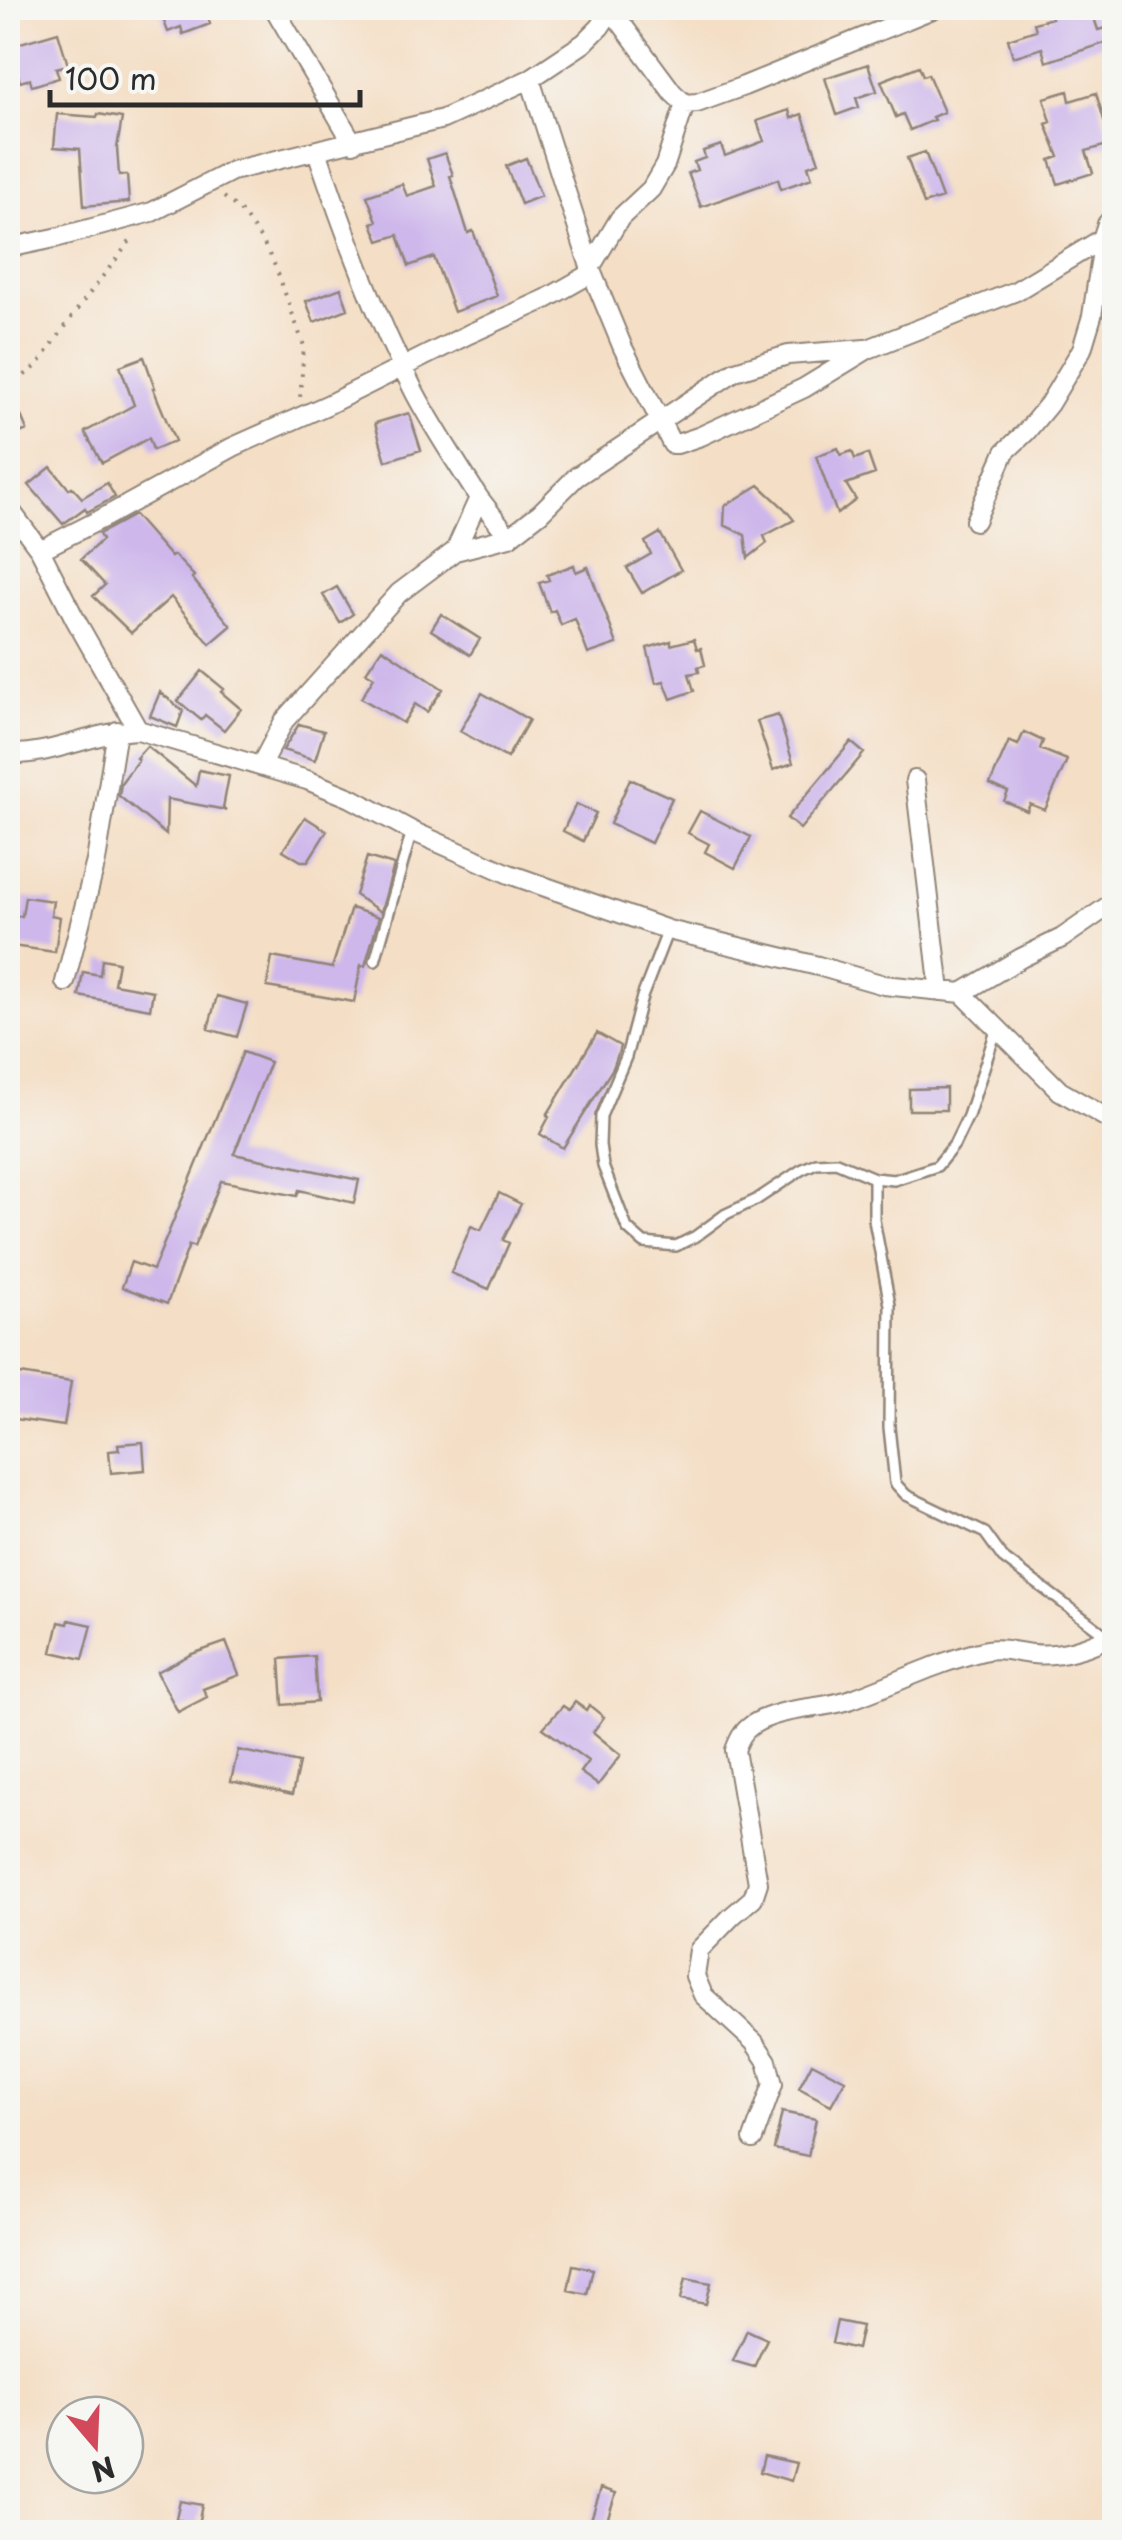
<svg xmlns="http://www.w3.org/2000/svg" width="1122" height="2540" viewBox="0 0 1122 2540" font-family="'Playpen Sans',sans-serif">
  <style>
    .building { fill: #ceb7eb }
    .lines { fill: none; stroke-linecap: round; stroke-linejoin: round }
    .lane-casing { stroke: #908478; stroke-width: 14 }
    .street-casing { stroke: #908478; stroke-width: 22 }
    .path { stroke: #908478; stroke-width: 4; stroke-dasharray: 2.5 8; stroke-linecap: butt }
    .lane { stroke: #fff; stroke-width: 9 }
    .street { stroke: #fff; stroke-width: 18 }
  </style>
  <rect width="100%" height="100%" fill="#f6f6f2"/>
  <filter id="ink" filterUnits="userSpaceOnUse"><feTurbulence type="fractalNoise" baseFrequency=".01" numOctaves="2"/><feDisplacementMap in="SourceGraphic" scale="20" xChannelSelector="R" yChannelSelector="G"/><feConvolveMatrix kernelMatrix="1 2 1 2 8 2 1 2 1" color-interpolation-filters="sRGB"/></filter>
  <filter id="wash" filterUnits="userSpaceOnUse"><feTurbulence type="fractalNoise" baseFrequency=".0048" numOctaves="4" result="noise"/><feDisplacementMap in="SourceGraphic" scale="40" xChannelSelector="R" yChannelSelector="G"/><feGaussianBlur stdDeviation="2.25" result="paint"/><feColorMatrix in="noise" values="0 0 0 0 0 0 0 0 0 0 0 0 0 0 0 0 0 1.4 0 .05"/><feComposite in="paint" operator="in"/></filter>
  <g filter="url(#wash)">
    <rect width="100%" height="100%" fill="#f4dec5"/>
    <g id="blocks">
      <path class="building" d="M 159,8 L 205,8 L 210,24 L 183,34 L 181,27 L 168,32 Z
        M 1048,8 L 1077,8 L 1079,12 L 1091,9 L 1098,30 L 1114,26 L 1114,40 L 1046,62 L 1042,48 L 1013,57 L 1008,39 L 1036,30 L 1034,23 L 1052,18 Z
        M 58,32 L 68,65 L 56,68 L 59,78 L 32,86 L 30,79 L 20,82 L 10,46 Z
        M 868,64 L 877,91 L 856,98 L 859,107 L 837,115 L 825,78 Z
        M 919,66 L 923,76 L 928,74 L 944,112 L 932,117 L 934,120 L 910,130 L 903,114 L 896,117 L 881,81 Z
        M 1068,91 L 1070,101 L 1096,93 L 1111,144 L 1086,151 L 1093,173 L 1058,184 L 1050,160 L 1059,157 L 1046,124 L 1051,122 L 1044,98 Z
        M 789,110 L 791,118 L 802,114 L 819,162 L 808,166 L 812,178 L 781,189 L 778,179 L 701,207 L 688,173 L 697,170 L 694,162 L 705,158 L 703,151 L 721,145 L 725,156 L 764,141 L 757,121 Z
        M 57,114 L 97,117 L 98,114 L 122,118 L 117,148 L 119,175 L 127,175 L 129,202 L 84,206 L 80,149 L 54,147 Z
        M 925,152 L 942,198 L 924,204 L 907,158 Z
        M 445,153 L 453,175 L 450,176 L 468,233 L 473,231 L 497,296 L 454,312 L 434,257 L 409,266 L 398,235 L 379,241 L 372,223 L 377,221 L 367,196 L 402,184 L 407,196 L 436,186 L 427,159 Z
        M 526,158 L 541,196 L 521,204 L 506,166 Z
        M 341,288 L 348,309 L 314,322 L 306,301 Z
        M 144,357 L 155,388 L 153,388 L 175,441 L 153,450 L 149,438 L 102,463 L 85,432 L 134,405 L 120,366 Z
        M 8,384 L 27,430 L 8,438 Z
        M 409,413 L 421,450 L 386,461 L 375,423 Z
        M 838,448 L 841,455 L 852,451 L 855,459 L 868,454 L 875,474 L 846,484 L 856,500 L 837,514 L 816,456 Z
        M 51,467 L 69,489 L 72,487 L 82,498 L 107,483 L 115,497 L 87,512 L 85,508 L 63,524 L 29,485 Z
        M 759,485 L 784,508 L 794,520 L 764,536 L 767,543 L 748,558 L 745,535 L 724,525 L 725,506 Z
        M 134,515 L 171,557 L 174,555 L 194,576 L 192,578 L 231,626 L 210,644 L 171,597 L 131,633 L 93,596 L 105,585 L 81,559 L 102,540 L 99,534 Z
        M 660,533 L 681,570 L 642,593 L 627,568 L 651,554 L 645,542 Z
        M 574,565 L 576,572 L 588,567 L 617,644 L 588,654 L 575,619 L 561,625 L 555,610 L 550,612 L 539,583 L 549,580 L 547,575 Z
        M 337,587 L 353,614 L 340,623 L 323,595 Z
        M 441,614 L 480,639 L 470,655 L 431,630 Z
        M 694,639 L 697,649 L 701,648 L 705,665 L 698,667 L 699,672 L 689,674 L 694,691 L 671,699 L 664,681 L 656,683 L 647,648 L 671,641 L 671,645 Z
        M 382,648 L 443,689 L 427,712 L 415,704 L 403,723 L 361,698 L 374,677 L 366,672 Z
        M 202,671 L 224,689 L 221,692 L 241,709 L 224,730 L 205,715 L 201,720 L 178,701 Z
        M 160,692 L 183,711 L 177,727 L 150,716 Z
        M 482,693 L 529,720 L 507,758 L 460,731 Z
        M 778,715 L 793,763 L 773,770 L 757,721 Z
        M 299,724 L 324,731 L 315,760 L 283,750 Z
        M 1024,732 L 1043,741 L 1040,749 L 1067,760 L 1045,810 L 1030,804 L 1027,811 L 1004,801 L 1008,792 L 990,784 L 1009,741 L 1018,745 Z
        M 851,742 L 864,753 L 800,829 L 787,818 Z
        M 147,746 L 196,786 L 199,770 L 229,776 L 223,808 L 226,810 L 167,799 L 166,835 L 119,796 L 121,783 L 138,760 L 136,758 Z
        M 630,779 L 672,798 L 651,843 L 610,824 Z
        M 576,804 L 596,813 L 583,841 L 563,831 Z
        M 700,811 L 751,837 L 735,868 L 705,852 L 709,844 L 688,833 Z
        M 305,817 L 327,831 L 308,861 L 301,861 L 283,850 Z
        M 367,857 L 394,865 L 381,912 L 355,895 Z
        M 25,897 L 53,901 L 51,915 L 60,917 L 55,952 L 12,946 L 16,916 L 22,916 Z
        M 351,908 L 379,917 L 365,966 L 361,965 L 354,1002 L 267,987 L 272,957 L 332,968 Z
        M 102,959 L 118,962 L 114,984 L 153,991 L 150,1009 L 79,996 L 83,972 L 100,975 Z
        M 217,996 L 247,1004 L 237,1037 L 208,1029 Z
        M 597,1033 L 620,1046 L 618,1054 L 613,1068 L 563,1148 L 540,1134 L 549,1117 L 547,1115 Z
        M 243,1052 L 270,1062 L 234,1154 L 359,1180 L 354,1203 L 299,1190 L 297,1196 L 221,1181 L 194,1247 L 189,1245 L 167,1304 L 122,1287 L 131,1262 L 153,1270 Z
        M 946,1088 L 946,1110 L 909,1110 L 909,1089 Z
        M 499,1193 L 521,1204 L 503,1240 L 509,1243 L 489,1289 L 451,1273 L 471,1226 L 481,1230 Z
        M 8,1372 L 71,1382 L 64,1426 L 8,1418 Z
        M 143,1442 L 145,1470 L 111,1473 L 109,1451 L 119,1450 L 118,1444 Z
        M 69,1620 L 92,1625 L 83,1659 L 52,1652 L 59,1622 L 68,1624 Z
        M 226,1642 L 239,1675 L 203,1689 L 207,1697 L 178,1712 L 157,1672 L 192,1654 Z
        M 314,1656 L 317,1702 L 283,1705 L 280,1659 Z
        M 575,1702 L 586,1710 L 589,1705 L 604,1717 L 593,1732 L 621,1755 L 598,1785 L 580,1772 L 588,1761 L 543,1728 L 563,1706 L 569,1710 Z
        M 238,1750 L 299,1763 L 292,1795 L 231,1781 Z
        M 812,2063 L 845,2080 L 831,2105 L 799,2088 Z
        M 782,2112 L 816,2119 L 808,2156 L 774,2149 Z
        M 573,2265 L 593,2269 L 587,2294 L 568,2290 Z
        M 686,2278 L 711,2283 L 706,2304 L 681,2299 Z
        M 837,2321 L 862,2326 L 857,2349 L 832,2343 Z
        M 747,2330 L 767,2339 L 754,2367 L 733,2361 Z
        M 764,2456 L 796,2463 L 791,2481 L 760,2472 Z
        M 601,2488 L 616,2493 L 603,2532 L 587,2532 Z
        M 180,2501 L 202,2505 L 197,2529 L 180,2526 L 181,2520 L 176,2519 Z"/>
    </g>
  </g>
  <g filter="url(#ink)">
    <use href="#blocks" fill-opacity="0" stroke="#908478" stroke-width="2.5"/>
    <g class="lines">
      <defs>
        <path id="lane" d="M 668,930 L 642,997 L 626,1057 L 601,1116 L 600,1145 L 603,1166 L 627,1228 L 644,1243 L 676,1246 L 696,1236 L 726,1214 L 756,1200 L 801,1170 L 816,1163 L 836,1162 L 874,1178 L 894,1180 L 937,1166 L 954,1145 L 968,1116 L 997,1028
          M 375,961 L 412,831
          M 874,1178 L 874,1220 L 890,1305 L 889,1427 L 895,1483 L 906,1495 L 985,1533 L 1003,1558 L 1107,1636"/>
        <path id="street" d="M 274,8 L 353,143
          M 610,8 L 673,93 L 685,104 L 697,103 L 744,86 L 935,8
          M 530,79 L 592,273 L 623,348 L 672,444 L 677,444 L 701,436 L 804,388 L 868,349 L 1016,291 L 1102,239
          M 8,248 L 55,238 L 152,212 L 232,171 L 443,119 L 530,79 L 584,43 L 600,27 L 608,15 L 609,8
          M 590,268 L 620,218 L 651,189 L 665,165 L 685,104
          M 479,498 L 509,537
          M 8,507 L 40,550 L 75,619 L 138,730
          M 975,521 L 1005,452 L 1026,432 L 1049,404 L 1082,349 L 1092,316 L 1101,257 L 1102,239 L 1107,224 L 1114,216
          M 40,550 L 105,517 L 233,447 L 327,405 L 469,334 L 546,299 L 592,273
          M 455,551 L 509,537 L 540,513 L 576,477 L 735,371 L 788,355 L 865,349
          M 8,754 C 52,756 93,732 138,730 L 307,780 L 351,798 L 412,831 L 509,874 L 668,930 L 818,966 L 884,985 L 962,993 L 1021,958 L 1062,938 L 1114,902
          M 261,765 L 284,721 L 399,593 L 455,551 L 479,498 C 457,463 434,429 415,393 C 375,315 345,234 317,151
          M 915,780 L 940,991
          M 65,982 L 96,861 L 117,731
          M 962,993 L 1060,1091 L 1114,1122
          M 753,2139 L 773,2084 L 767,2061 L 754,2042 L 703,1995 L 695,1976 L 699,1950 L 732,1916 L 753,1898 L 758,1883 L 735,1750 C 739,1740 742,1732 752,1725 C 780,1707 818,1710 849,1700 C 895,1684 939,1661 987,1650 C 1003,1647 1017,1653 1033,1654 C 1059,1657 1093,1647 1114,1633"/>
      </defs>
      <use href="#lane" class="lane-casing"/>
      <use href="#street" class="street-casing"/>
      <path class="path" d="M 224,197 L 240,210 L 263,242 L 276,268 L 304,346 L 300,399
        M 8,388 L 38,365 L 79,307 L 134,236"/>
      <use href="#lane" class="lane"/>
      <use href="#street" class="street"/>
    </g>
  </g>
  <rect width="1122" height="2540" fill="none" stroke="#f6f6f2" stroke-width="40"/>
  <g transform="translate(95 2445) rotate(161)"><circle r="48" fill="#f6f6f2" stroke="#a5a5a2" stroke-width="2.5"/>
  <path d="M0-8L18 38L0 25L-18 38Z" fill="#d1495b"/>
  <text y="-15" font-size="28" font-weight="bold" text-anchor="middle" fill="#2b2b2b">N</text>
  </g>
  <path d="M50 90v15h310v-15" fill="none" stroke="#2b2b2b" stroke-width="5"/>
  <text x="65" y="90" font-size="30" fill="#2b2b2b" stroke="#f6f6f2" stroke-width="8" paint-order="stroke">100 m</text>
</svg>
